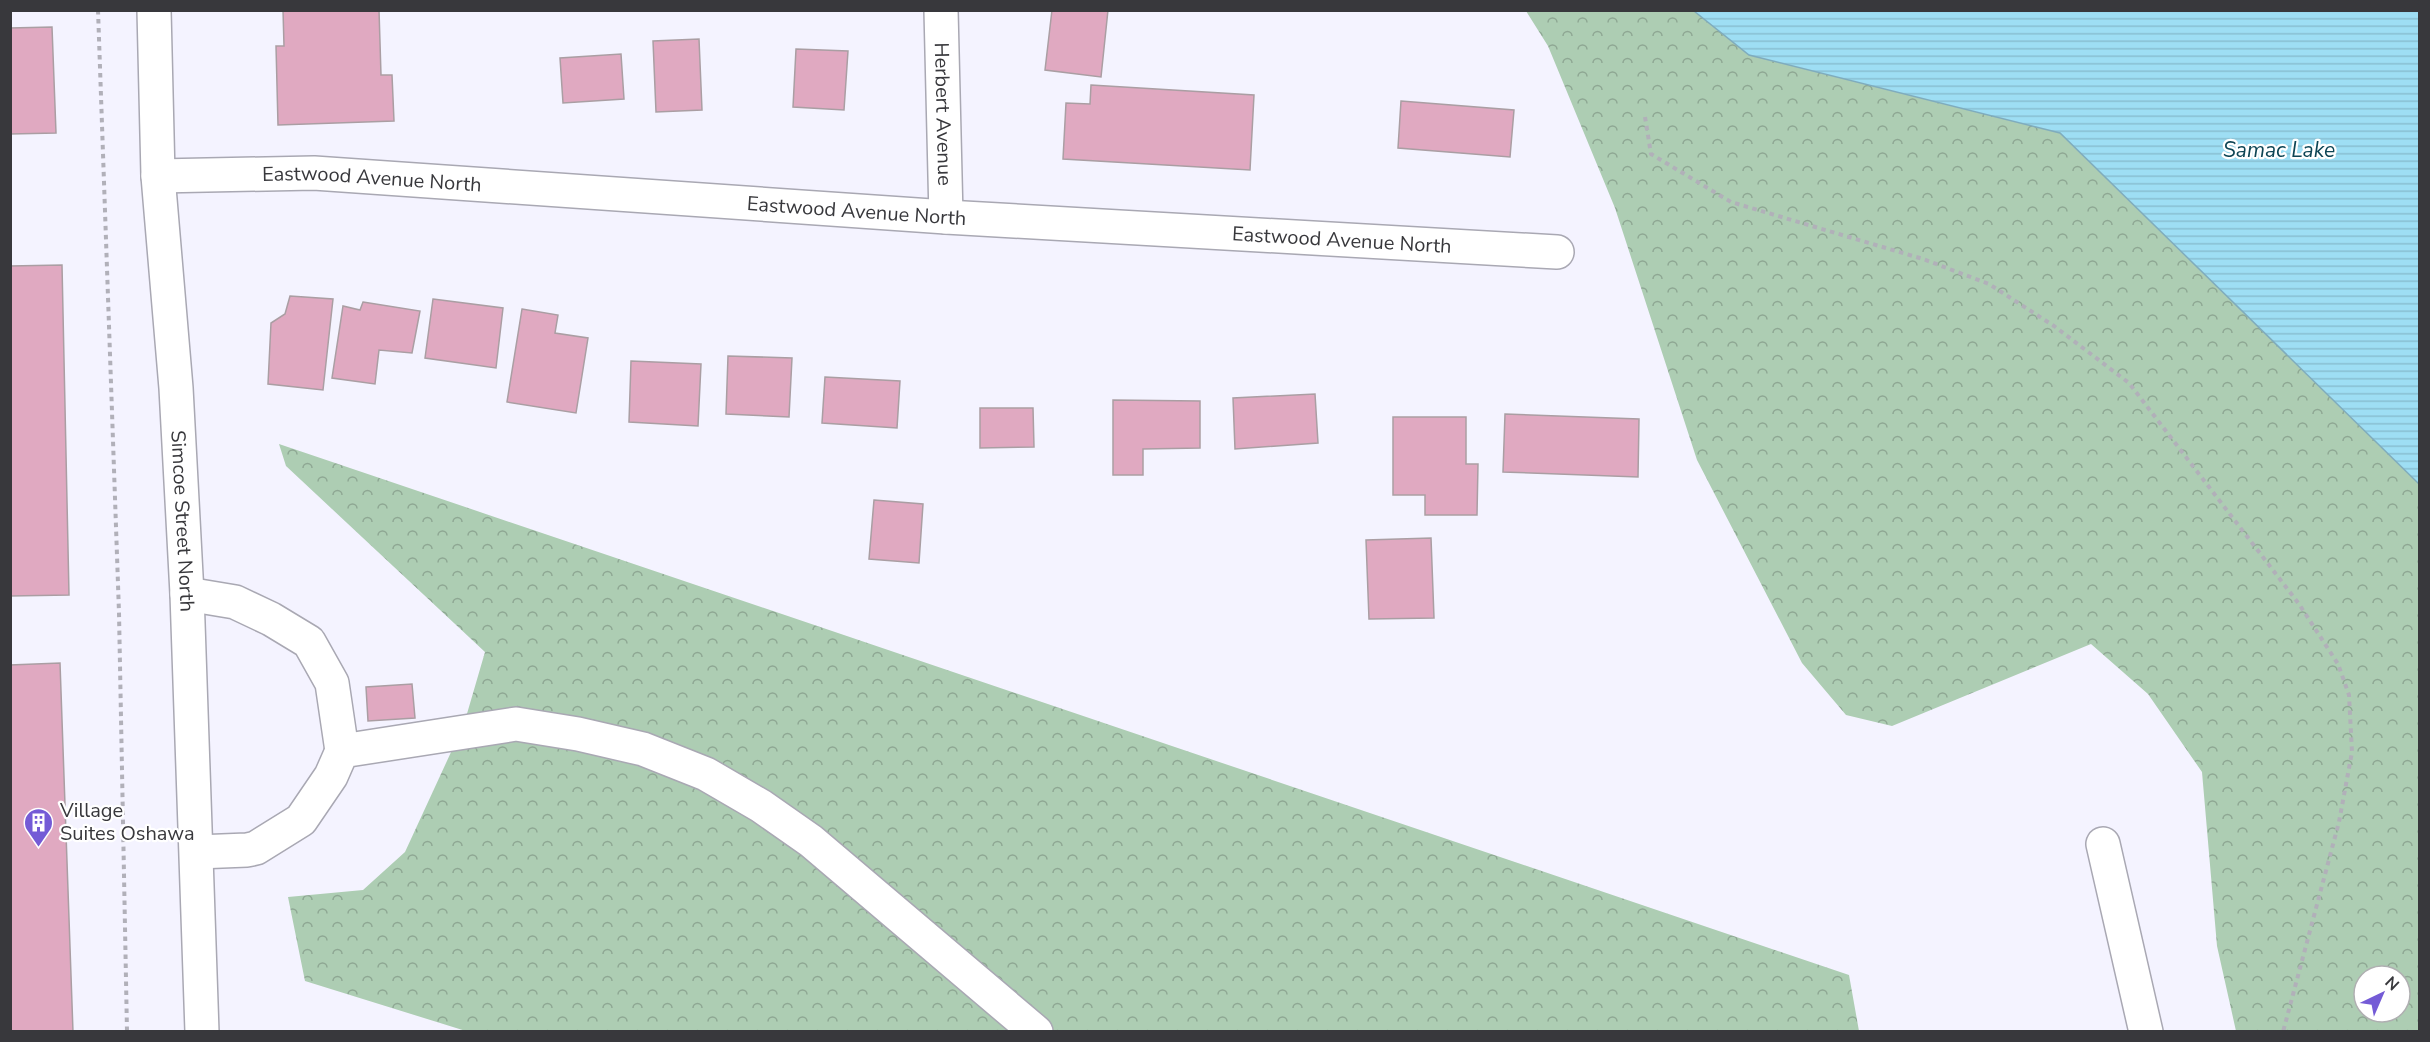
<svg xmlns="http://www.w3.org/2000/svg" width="2430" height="1042" viewBox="0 0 2430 1042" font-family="'Nunito Sans',sans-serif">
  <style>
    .forest { fill: url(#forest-crowns); fill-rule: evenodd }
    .water { fill: url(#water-rules); stroke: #7facbd; stroke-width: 1.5 }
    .building { fill: #e0a9c1; stroke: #aa9ea3; stroke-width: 1.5 }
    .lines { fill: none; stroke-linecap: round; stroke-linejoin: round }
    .minor-casing { stroke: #a9a8b3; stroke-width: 36 }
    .major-casing { stroke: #a9a8b3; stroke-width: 36 }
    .path { stroke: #b1b0b9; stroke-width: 4; stroke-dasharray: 4.5 4.5; stroke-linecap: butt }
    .minor { stroke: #fff; stroke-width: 33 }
    .major { stroke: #fff; stroke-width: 33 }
    .labels { text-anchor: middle; stroke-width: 4.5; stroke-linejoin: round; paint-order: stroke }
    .street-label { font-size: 20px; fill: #38383c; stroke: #fff }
    .poi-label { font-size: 20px; fill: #38383c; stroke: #fff; text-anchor: start }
    .water-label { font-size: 21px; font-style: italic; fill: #0d4555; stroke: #fff }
  </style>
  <defs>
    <pattern id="forest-crowns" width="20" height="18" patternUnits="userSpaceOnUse" patternTransform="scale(1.5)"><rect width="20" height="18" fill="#adcdb3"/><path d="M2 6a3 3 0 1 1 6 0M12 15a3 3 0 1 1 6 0" fill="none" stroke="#8ea793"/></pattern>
    <pattern id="water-rules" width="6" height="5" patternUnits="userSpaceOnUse" patternTransform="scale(1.5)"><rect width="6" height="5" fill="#9edef4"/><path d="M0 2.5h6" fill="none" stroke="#89bfd2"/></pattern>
  </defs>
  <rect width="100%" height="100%" fill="#f4f3ff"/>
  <path class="forest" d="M 1526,11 L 1694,11 L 1749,55 L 2060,133 L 2419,484 L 2419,1031 L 2236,1031 L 2217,946 L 2202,772 L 2148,694 L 2091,644 L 1892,726 L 1846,715 L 1802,663 L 1697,460 L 1615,208 L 1548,46 ZM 2364,976 L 2400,976 L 2400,1012 L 2364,1012 Z
    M 279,444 L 1849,975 L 1859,1031 L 469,1032 L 305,981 L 288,897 L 363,890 L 405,852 L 464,724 L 485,652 L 286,466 Z"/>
  <path class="water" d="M 1694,11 L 2419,11 L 2419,484 L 2060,133 L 1749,55 Z"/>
  <path class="building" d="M 283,10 L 379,10 L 381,75 L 392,75 L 394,121 L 278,125 L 276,46 L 284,46 Z
    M 1052,10 L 1108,10 L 1101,77 L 1045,70 Z
    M 52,27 L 56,133 L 10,134 L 10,28 Z
    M 699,39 L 702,110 L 656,112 L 653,41 Z
    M 796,49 L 848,51 L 844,110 L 793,107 Z
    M 621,54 L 624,99 L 563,103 L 560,58 Z
    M 1091,85 L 1254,95 L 1250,170 L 1063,159 L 1066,103 L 1090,104 Z
    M 1401,101 L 1514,110 L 1510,157 L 1398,148 Z
    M 62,265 L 69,595 L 10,596 L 10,266 Z
    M 290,296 L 333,299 L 323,390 L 268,384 L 271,323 L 285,314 Z
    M 433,299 L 503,308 L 496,368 L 425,358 Z
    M 363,302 L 420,311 L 412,353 L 379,350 L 375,384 L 332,378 L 343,306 L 360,310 Z
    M 522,309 L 558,315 L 555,333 L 588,338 L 576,413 L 507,402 Z
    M 728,356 L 792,358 L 789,417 L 726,414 Z
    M 631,361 L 701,364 L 698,426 L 629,422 Z
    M 825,377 L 900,381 L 897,428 L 822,423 Z
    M 1315,394 L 1318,443 L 1235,449 L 1233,398 Z
    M 1113,400 L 1200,401 L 1200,448 L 1143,449 L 1143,475 L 1113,475 Z
    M 980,408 L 1033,408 L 1034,447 L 980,448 Z
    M 1505,414 L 1639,419 L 1638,477 L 1503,472 Z
    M 1393,417 L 1466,417 L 1466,464 L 1478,464 L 1477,515 L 1425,515 L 1425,495 L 1393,495 Z
    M 874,500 L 923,504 L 919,563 L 869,559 Z
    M 1431,538 L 1434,618 L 1369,619 L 1366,540 Z
    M 60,663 L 73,1032 L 10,1032 L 10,665 Z
    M 412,684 L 415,718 L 368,721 L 366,687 Z"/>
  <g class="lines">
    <defs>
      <g id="minor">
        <path id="s1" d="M 941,10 L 946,217"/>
        <path id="s2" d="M 158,176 L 314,173 L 946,217 L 1557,252"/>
        <path d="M 187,594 L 235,602 L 271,619 L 309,642 L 332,683 L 342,751"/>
        <path d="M 2103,844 L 2146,1032"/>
        <path d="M 197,852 L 247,850 L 256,848 L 301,820 L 331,776 L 342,751 L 516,724 L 578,734 L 643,749 L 706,774 L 761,806 L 811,841 L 1036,1032"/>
      </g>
      <g id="major">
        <path id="s3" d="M 154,10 L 158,176 L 176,388 L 187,594 L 202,1032"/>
      </g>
    </defs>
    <use href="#minor" class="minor-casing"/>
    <use href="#major" class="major-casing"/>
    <path class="path" d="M 98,10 L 119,613 L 127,1032
      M 1645,117 L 1651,154 L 1731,202 L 1923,259 L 1989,284 L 2054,326 L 2129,383 L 2299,604 L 2338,664 L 2349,695 L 2352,752 L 2339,822 L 2283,1032"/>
    <use href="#minor" class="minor"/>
    <use href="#major" class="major"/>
  </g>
  <defs>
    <symbol id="building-pin" viewBox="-11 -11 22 30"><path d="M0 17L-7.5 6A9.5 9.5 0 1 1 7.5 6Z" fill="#745bd6" stroke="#fff"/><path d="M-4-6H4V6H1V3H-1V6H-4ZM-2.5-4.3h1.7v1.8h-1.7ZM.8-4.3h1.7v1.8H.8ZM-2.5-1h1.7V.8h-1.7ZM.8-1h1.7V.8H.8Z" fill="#fff"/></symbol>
  </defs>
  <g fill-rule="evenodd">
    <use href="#building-pin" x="22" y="806" width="33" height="45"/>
  </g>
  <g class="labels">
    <g class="street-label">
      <text dy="7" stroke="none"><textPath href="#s1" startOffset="104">Herbert Avenue</textPath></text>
      <text dy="7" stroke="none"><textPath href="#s2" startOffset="214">Eastwood Avenue North</textPath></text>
      <text dy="7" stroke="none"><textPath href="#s2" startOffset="700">Eastwood Avenue North</textPath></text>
      <text dy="7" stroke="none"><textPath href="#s2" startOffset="1186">Eastwood Avenue North</textPath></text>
      <text dy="7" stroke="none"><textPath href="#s3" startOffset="512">Simcoe Street North</textPath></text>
    </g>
    <g class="poi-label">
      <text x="60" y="817">Village<tspan x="60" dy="23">Suites Oshawa</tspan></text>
    </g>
    <g class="water-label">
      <text x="2279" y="157">Samac Lake</text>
    </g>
  </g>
  <rect width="2430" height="1042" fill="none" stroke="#38383c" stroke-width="24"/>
  <g transform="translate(2382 994) rotate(44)"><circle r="28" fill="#ffffff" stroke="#afafb1" stroke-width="1.5"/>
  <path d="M0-4.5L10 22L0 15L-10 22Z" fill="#745bd6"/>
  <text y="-9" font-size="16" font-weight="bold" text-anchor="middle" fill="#38383c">N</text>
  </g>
</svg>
